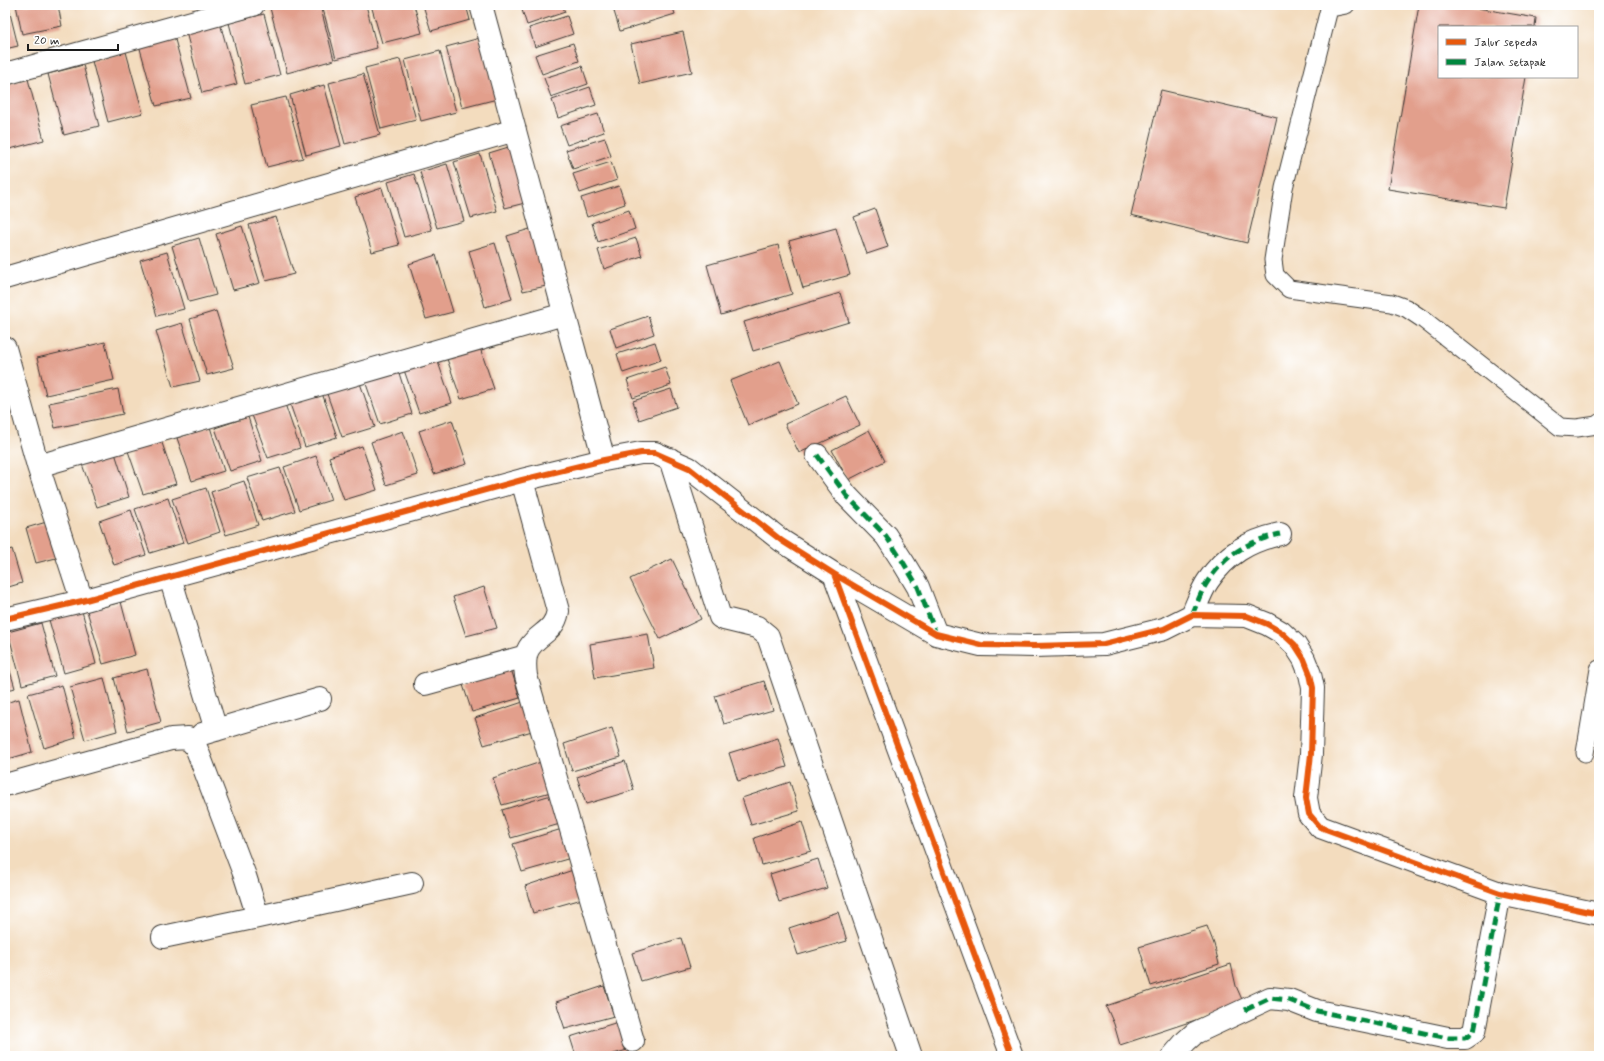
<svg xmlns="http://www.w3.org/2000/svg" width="1604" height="1061" viewBox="0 0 1604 1061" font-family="Mynerve,sans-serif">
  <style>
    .building { fill: #e29f8c }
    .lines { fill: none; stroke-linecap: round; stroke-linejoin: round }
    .service-casing { stroke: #3c3934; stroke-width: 19 }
    .minor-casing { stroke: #3c3934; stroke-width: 24 }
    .service { stroke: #fff; stroke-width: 17 }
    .minor { stroke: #fff; stroke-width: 22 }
    .quiet { stroke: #00873e; stroke-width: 5; stroke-dasharray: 10 5; stroke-linecap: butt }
    .cycleway-casing { stroke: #fff; stroke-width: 8 }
    .cycleway { stroke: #e8590c; stroke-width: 6 }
  </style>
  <rect width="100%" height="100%" fill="#fff"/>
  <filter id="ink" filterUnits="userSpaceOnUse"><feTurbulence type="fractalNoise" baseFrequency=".025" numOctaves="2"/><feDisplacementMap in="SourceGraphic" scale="8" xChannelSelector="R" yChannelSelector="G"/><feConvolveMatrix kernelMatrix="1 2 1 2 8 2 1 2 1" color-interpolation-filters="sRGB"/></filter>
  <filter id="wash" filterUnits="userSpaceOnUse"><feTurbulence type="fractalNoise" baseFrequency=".012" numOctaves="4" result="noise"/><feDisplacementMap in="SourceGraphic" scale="16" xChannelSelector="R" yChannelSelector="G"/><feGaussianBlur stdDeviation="0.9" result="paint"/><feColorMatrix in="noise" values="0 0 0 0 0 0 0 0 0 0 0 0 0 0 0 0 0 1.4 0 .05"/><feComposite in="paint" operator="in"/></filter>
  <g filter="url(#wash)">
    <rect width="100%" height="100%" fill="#f3dcbe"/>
    <g id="blocks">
      <path class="building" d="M 5,5 L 8,5 L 18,46 L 5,49 Z
        M 16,5 L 58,5 L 62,26 L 22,34 Z
        M 281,5 L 320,5 L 334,60 L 287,73 L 270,8 Z
        M 322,5 L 366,5 L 377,48 L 336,59 Z
        M 371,5 L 414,5 L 422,33 L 382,43 Z
        M 423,5 L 466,5 L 470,20 L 431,31 Z
        M 526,5 L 562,5 L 565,12 L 527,25 L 521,7 Z
        M 621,5 L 672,5 L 675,14 L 620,31 L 613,8 Z
        M 1419,5 L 1460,5 L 1536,18 L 1535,27 L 1439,27 L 1439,77 L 1526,77 L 1504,208 L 1388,189 Z
        M 264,14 L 280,75 L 245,84 L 229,23 Z
        M 567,16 L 573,34 L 535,47 L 529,28 Z
        M 220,23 L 237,84 L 202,93 L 186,32 Z
        M 683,32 L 692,72 L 640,84 L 631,44 Z
        M 174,36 L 191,98 L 156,106 L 139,45 Z
        M 480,38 L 497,99 L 462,108 L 446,47 Z
        M 573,43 L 579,61 L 542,74 L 535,55 Z
        M 440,51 L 456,112 L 421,121 L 405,60 Z
        M 126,52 L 143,113 L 108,122 L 92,61 Z
        M 400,59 L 416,120 L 381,129 L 365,68 Z
        M 83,65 L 99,126 L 64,135 L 48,74 Z
        M 582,66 L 588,84 L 551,97 L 544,78 Z
        M 363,74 L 380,135 L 345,144 L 329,83 Z
        M 28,79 L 44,140 L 10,149 L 5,132 L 5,85 Z
        M 324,85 L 341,146 L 306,155 L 290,95 Z
        M 590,87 L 596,105 L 558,118 L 552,100 Z
        M 1161,90 L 1277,117 L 1247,243 L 1131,215 Z
        M 286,97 L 303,158 L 267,167 L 251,105 Z
        M 598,114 L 604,132 L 567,145 L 560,126 Z
        M 605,138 L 611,156 L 573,169 L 566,150 Z
        M 515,145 L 533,201 L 505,208 L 489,153 Z
        M 480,154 L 497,211 L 471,218 L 454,162 Z
        M 611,162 L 617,180 L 580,193 L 573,174 Z
        M 447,164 L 464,221 L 437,228 L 420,172 Z
        M 414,174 L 432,230 L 404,237 L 388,182 Z
        M 619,186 L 625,204 L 587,217 L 581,198 Z
        M 382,188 L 399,245 L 372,252 L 355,197 Z
        M 875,209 L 888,247 L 867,254 L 854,217 Z
        M 629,210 L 635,229 L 598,242 L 592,223 Z
        M 276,217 L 294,274 L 266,281 L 249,225 Z
        M 242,226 L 260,283 L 233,290 L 216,234 Z
        M 533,228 L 551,285 L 523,291 L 507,236 Z
        M 836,228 L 850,275 L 803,288 L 789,241 Z
        M 199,238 L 216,295 L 189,302 L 172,246 Z
        M 636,238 L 642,256 L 604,269 L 598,250 Z
        M 495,243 L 512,299 L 485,307 L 469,251 Z
        M 778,245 L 792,294 L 721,315 L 707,265 Z
        M 167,252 L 184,309 L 157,316 L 140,260 Z
        M 436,255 L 453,312 L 426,319 L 409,264 Z
        M 840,293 L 849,322 L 753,351 L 744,322 Z
        M 216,311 L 234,368 L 207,375 L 190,319 Z
        M 648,316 L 654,334 L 616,348 L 610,329 Z
        M 182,323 L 200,381 L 173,387 L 156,331 Z
        M 105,342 L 114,380 L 46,395 L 37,358 Z
        M 655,342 L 661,360 L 623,373 L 617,354 Z
        M 479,345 L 494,389 L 461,399 L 446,356 Z
        M 437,359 L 452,403 L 419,413 L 404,370 Z
        M 780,361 L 798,404 L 748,425 L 730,381 Z
        M 665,367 L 671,385 L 633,398 L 627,380 Z
        M 398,370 L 412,414 L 380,424 L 365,381 Z
        M 360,383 L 375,427 L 342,437 L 327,394 Z
        M 118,389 L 123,414 L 55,428 L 49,403 Z
        M 671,389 L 677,407 L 639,420 L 633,401 Z
        M 322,393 L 337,437 L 305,447 L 290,404 Z
        M 846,396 L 860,425 L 799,453 L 785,424 Z
        M 285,404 L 300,448 L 268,458 L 252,415 Z
        M 248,417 L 262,461 L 230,471 L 215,428 Z
        M 452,420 L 467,464 L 434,474 L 419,431 Z
        M 210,427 L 224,471 L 192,481 L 177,438 Z
        M 869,430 L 885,461 L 848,480 L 832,450 Z
        M 403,431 L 418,475 L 386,485 L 371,442 Z
        M 161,440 L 176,484 L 143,494 L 128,451 Z
        M 362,446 L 377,490 L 344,500 L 329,457 Z
        M 115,453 L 129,497 L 97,507 L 82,464 Z
        M 316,456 L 331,500 L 299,510 L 284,467 Z
        M 280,468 L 295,511 L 262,521 L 247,478 Z
        M 244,481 L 258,525 L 226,535 L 211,492 Z
        M 206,488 L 220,532 L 188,543 L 172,499 Z
        M 168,498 L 183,543 L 150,553 L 135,509 Z
        M 131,510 L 146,555 L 114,565 L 99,521 Z
        M 50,521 L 60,557 L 36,563 L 26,528 Z
        M 12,549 L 22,583 L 5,588 L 5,551 Z
        M 672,559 L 701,619 L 660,639 L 630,579 Z
        M 484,587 L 497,628 L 466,636 L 453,597 Z
        M 121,602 L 135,655 L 103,664 L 87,611 Z
        M 82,611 L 96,664 L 64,673 L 49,620 Z
        M 41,623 L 55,676 L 22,685 L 8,632 Z
        M 648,634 L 654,668 L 595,678 L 590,644 Z
        M 5,654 L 15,688 L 5,691 Z
        M 147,669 L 161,722 L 128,731 L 114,678 Z
        M 511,669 L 520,698 L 472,712 L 463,685 Z
        M 104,678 L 117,731 L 85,740 L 70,687 Z
        M 764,681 L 773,710 L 724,724 L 715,696 Z
        M 62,685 L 76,738 L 44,748 L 28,694 Z
        M 19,699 L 32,752 L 5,760 L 5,703 Z
        M 523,702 L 532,731 L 484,745 L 475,718 Z
        M 612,728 L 621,757 L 572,771 L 564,744 Z
        M 778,738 L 787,767 L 738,781 L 729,753 Z
        M 625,761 L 634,790 L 586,804 L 577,777 Z
        M 541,762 L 551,792 L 502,805 L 493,778 Z
        M 790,782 L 799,811 L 751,825 L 742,798 Z
        M 551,795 L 560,824 L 511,838 L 502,810 Z
        M 802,822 L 811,851 L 762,865 L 754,838 Z
        M 562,829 L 571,858 L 522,872 L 513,844 Z
        M 818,859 L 827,888 L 779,902 L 770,874 Z
        M 573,870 L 582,899 L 533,913 L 525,886 Z
        M 838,912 L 847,941 L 798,955 L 789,928 Z
        M 1207,926 L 1214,944 L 1219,964 L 1151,986 L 1139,947 Z
        M 681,938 L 690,967 L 641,981 L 632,953 Z
        M 1231,964 L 1236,986 L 1244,1004 L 1120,1045 L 1114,1024 L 1106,1006 Z
        M 604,986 L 614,1016 L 565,1029 L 556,1002 Z
        M 618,1022 L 627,1050 L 607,1056 L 576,1056 L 570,1037 Z"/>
    </g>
  </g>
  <g filter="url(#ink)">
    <use href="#blocks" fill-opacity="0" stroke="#3c3934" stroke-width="1"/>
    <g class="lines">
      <defs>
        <path id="service" d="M 1330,5 L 1284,188 L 1273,260 L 1275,275 L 1289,289 L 1392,303 L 1406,308 L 1424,320 L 1560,427 L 1577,428 L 1597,425 L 1599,423
          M 1331,8 L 1346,5
          M 1585,753 L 1599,669"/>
        <path id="minor" d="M 481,5 L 604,460
          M 5,74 L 253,5
          M 5,278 L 515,130
          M 5,348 L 38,466 L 82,601
          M 817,455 L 847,496 L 886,536 L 903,562 L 918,587 L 936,634
          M 670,459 L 720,617 L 724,619 L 757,627 L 768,636 L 911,1056
          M 38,466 L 564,314
          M 522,480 L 558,611 C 554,633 539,632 529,648 C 524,656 525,668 526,676 L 633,1041
          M 834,574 L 936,634 L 981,645 L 1034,646 L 1104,644 L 1164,629 L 1192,615 L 1247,616 L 1267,624 L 1281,632 L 1295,645 L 1304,659 L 1310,674 L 1313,688 L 1311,754 L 1306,798 L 1309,814 L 1320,827 L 1500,893 L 1599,914
          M 170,577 L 216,730
          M 1192,615 C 1197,604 1201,591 1208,581 C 1226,554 1249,541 1280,534
          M 5,619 L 82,601 L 522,480 L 604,460 L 641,453 L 655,453 L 689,468 L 782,541 L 834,574 L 1012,1056
          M 425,684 L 526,656
          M 202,734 L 320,699
          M 5,785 L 171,739 L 188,738 L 196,747 L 245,876 L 258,917 L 412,883
          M 163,937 L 258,917
          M 1173,1056 L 1186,1041 L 1195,1033 L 1270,998 L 1289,1000 L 1317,1011 L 1448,1038 L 1465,1038 L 1474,1032 L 1500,893"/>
      </defs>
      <use href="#service" class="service-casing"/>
      <use href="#minor" class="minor-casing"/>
      <use href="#service" class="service"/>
      <use href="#minor" class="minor"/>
      <path class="quiet" d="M 817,455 L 847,496 L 886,536 L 903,562 L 918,587 L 936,634
        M 1192,615 C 1197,604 1201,591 1208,581 C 1226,554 1249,541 1280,534
        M 1245,1010 L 1270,998 L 1279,999 L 1289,1000 L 1317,1011 L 1448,1038 L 1465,1038 L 1474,1032 L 1500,893"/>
      <defs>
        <path id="cycleway" d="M 834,574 L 936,634 L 981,645 L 1034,646 L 1104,644 L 1164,629 L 1192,615 L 1247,616 L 1267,624 L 1281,632 L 1295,645 L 1304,659 L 1310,674 L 1313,688 L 1311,754 L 1306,798 L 1309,814 L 1320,827 L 1500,893 L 1599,914
          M 5,619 L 82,601 L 522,480 L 604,460 L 641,453 L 655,453 L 689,468 L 782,541 L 834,574 L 1012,1056"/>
      </defs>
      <use href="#cycleway" class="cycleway-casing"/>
      <use href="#cycleway" class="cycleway"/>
    </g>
  </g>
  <rect width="1604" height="1061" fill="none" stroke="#fff" stroke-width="20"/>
  <rect x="1438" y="26" width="140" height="52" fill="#ffffff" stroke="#a4a4a4"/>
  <rect x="1446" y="39" width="20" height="6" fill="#e8590c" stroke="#a4a4a4"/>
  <text x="1474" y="46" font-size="12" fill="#1c1c1c">Jalur sepeda</text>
  <rect x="1446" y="59" width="20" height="6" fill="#00873e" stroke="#a4a4a4"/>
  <text x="1474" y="66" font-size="12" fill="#1c1c1c">Jalan setapak</text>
  <path d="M28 44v6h90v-6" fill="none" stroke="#1c1c1c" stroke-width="2"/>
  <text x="34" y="44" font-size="12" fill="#1c1c1c" stroke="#ffffff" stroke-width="3" paint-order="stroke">20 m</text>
</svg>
